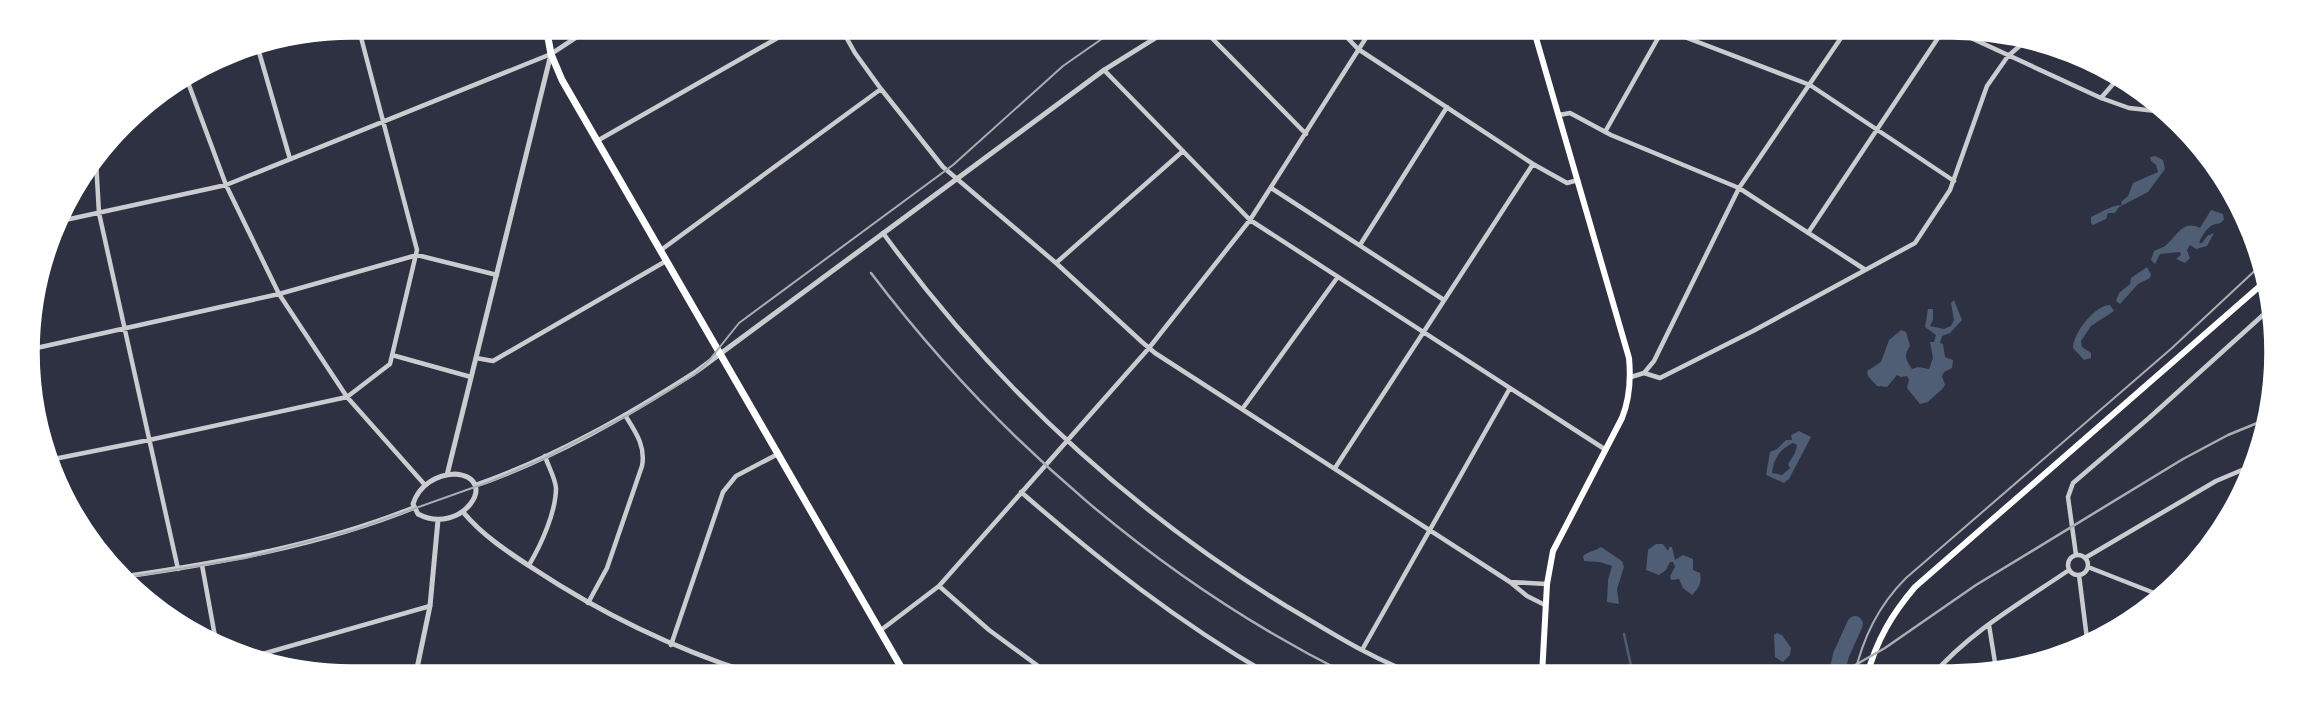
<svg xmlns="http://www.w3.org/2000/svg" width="2305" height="705" viewBox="0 0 2305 705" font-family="'Space Grotesk',sans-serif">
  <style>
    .water { fill: #4f5d75; fill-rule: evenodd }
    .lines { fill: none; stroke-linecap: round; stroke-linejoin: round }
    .stream { stroke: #4f5d75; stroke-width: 2.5 }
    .river { stroke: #4f5d75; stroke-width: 16 }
    .minor { stroke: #caccd0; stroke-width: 4.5 }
    .tertiary { stroke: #caccd0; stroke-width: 5 }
    .secondary { stroke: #fff; stroke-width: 6 }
    .primary { stroke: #fff; stroke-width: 7 }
    .tram { stroke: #abadb3; stroke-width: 2 }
    .rail { stroke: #abadb3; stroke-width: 2.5 }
    .rim { fill: none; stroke: #fff; stroke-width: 3.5 }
  </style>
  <rect width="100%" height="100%" fill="#2d3142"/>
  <path class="water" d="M 2155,156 L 2163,160 L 2165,169 L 2148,192 L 2119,207 L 2115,213 L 2108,213 L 2106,219 L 2093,225 L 2091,223 L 2091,217 C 2102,212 2109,206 2122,205 L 2121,202 L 2128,196 L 2133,183 L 2158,172 L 2156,165 L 2151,161 L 2150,157 Z
    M 2211,210 L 2223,214 L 2224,219 C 2220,226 2217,222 2211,226 C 2206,229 2200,239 2199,243 L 2202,243 L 2207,236 L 2214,233 L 2207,246 L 2196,249 L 2190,245 L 2187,250 L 2190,258 L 2185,263 L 2176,259 L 2181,255 L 2180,252 L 2160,254 L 2155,264 L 2151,260 L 2154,251 C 2156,250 2164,247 2165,246 C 2177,237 2182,219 2200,228 Z
    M 2147,267 L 2151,274 L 2150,278 L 2138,284 L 2120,304 L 2116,301 L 2119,293 L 2130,284 L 2131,278 Z
    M 1954,300 L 1962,320 L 1950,333 L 1942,336 L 1940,343 L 1943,344 L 1945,357 L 1953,360 L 1952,368 L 1944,372 L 1942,376 L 1945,385 C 1941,392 1934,395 1928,402 L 1920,404 L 1907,388 L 1909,380 L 1907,376 L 1901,377 L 1897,375 L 1887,387 L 1877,386 L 1868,376 L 1867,371 L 1881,362 L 1889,340 L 1901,330 L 1906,332 L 1910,346 C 1903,357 1906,359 1912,369 L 1918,367 L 1929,369 L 1933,358 L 1930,342 L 1934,342 L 1936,335 L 1925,327 L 1928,309 L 1933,309 L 1933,320 L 1930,326 L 1944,329 L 1951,326 L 1954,320 L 1951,303 Z
    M 2110,305 L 2114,311 L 2091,326 L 2081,341 L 2082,347 L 2091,353 L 2091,358 L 2084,360 L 2073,348 C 2073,333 2095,305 2110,305 Z
    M 1799,431 L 1811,437 L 1789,479 L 1784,483 L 1766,475 L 1770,452 L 1777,449 L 1786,440 L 1792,440 L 1791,435 ZM 1793,443 L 1797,445 L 1795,453 L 1788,464 L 1790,468 L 1782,475 L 1772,473 C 1774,458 1780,449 1793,443 Z
    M 1656,544 L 1663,544 L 1668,551 L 1669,547 L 1672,547 L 1675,560 L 1683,555 L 1693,559 L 1693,570 L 1700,573 C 1702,583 1699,588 1692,595 L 1683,588 L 1679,579 L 1671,580 L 1670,576 L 1675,567 L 1673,562 L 1670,562 L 1666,570 L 1659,575 L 1646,570 L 1648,550 Z
    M 1601,547 L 1622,561 L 1624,567 L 1617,589 L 1619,604 L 1607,602 L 1608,580 L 1612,566 L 1600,562 L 1584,561 L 1583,556 C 1589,551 1595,551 1601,547 Z
    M 1777,633 L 1782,635 L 1791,648 L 1790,655 L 1783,662 L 1775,657 L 1774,635 Z"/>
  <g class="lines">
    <path class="stream" d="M 1624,634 L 1633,675"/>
    <path class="river" d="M 1836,676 L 1841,655 L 1855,624"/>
    <path class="minor" d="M 841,28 L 855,53 L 881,89 L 943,167 L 1056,263 L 1142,342 L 1155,353 L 1510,582 L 1527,596 L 1545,605
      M 1204,30 L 1306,134
      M 1340,30 L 1358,49 L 1533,164 L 1567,183 L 1578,180
      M 1669,31 L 1810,85 L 1954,181
      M 1958,32 L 2101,98 L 2129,108 L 2165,112
      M 257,45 L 290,159
      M 1104,70 L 1250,220 L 1606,450
      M 186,77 L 226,185 L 279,294 L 347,397 L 425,485
      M 2101,98 L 2120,76
      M 1559,115 L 1570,113 L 1611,135 L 1739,188 L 1864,269
      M 1605,132 L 1662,31
      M 597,141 L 795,28
      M 96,161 L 99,213 L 178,569
      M 1271,188 L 1444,300
      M 56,222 L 226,185 L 551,54 L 592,27
      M 883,233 C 992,383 1128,509 1286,606 C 1329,631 1371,659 1418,675
      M 1808,233 L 1942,32
      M 1360,245 L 1447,107
      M 661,250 L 881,89
      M 1056,263 L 1183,151
      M 32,349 L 279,294 L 417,255 L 497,275
      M 392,355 L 471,377
      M 476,358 L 493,361 L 666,261
      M 1644,373 L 1660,378 L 1753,331 L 1915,243 L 1950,190 L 1987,86 L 2008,56 L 2029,38
      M 1631,377 L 1644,373 L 1654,361 L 1739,188 L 1845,32
      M 1243,408 L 1337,278
      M 49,460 L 149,440 L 347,397 L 390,364 L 417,250 L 358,26
      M 1335,468 L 1533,164
      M 1021,492 C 1099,560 1178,622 1268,674
      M 2076,555 L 2068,497 L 2073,483 L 2149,418 L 2273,306
      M2068 565a10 10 0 1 1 20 0a10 10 0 1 1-20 0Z
      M 2085,558 L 2216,481 L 2254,465
      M 202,565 L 216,642
      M 529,565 C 541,545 556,512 556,488 C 555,477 548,466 545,456
      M 2088,567 L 2167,598
      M 2079,575 L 2088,647
      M 1510,582 L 1547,584
      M 939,586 L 989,630 L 1049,674
      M 588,603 L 607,568 L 642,466 C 646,446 635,431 625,415
      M 1989,625 L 1997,675
      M 881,630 L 939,586 L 1149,348 L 1250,220 L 1371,30
      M 671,645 L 723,492 L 736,476 L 778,454
      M 1362,650 L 1510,388
      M 252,657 L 430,606
      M 1932,676 C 1969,632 2022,602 2069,570"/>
    <path class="tertiary" d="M 455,474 C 502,478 461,537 418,514 L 413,504 C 419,485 436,475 455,474 Z
      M 447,475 L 551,54
      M 476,485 C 554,458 627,416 697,371 L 1104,70 L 1170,29
      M 463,512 C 483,536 508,552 534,569 C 602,614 673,648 750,673
      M 121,577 C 220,563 321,545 413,508
      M 416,673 L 430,606 L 438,520"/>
    <path class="secondary" d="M 1534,31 L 1629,358 C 1631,379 1630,398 1622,418 L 1553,551 L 1547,584 L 1542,675
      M 1867,676 C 1876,641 1892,614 1915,587 L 2268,279"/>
    <path class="primary" d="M 546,27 L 551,54 L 562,80 L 905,674"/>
    <path class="tram" d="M 123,578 L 246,558 L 354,530 L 489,482 L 545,458 L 626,416 L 694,375 L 707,363 L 739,323 L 953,165 L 1063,66 L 1116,29
      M 1854,676 C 1863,638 1878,606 1906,578 L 2172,348 L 2262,264"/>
    <path class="rail" d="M 871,273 C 998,440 1160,581 1349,675
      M 1836,676 L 1885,648 L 1976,585 L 2183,459 L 2228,435 L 2272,417"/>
  </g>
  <path d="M0 0H2305V705H0ZM352 38H1952A314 314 0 0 1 2266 352V352A314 314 0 0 1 1952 666H352A314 314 0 0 1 38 352V352A314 314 0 0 1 352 38Z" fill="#fff" fill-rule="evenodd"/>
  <path class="rim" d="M352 38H1952A314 314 0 0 1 2266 352V352A314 314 0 0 1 1952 666H352A314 314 0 0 1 38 352V352A314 314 0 0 1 352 38Z"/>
</svg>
